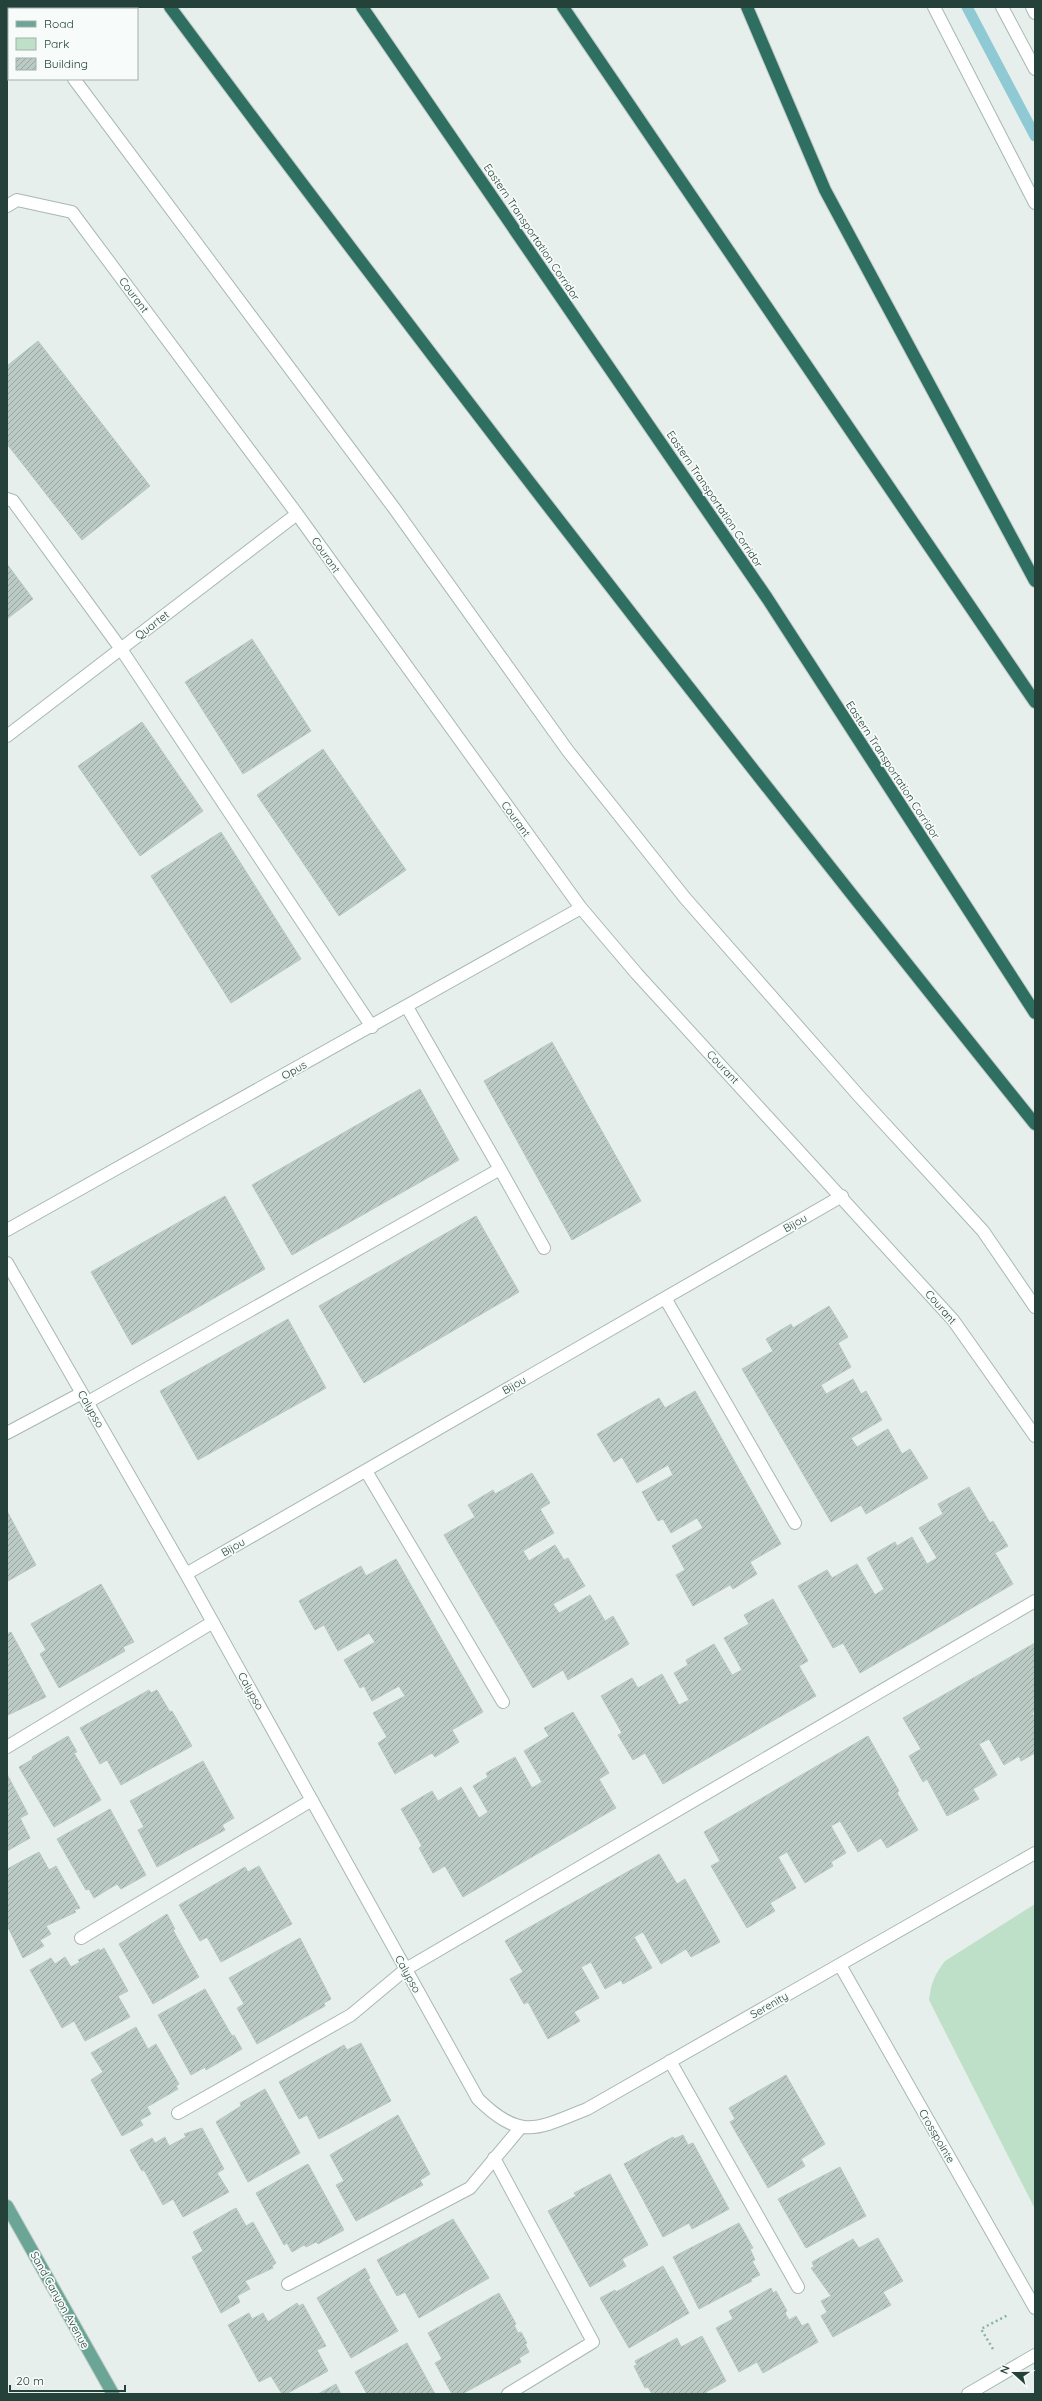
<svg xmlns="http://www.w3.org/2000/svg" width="1042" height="2401" viewBox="0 0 1042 2401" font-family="Quicksand,sans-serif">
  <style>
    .green { fill: #bfe0c8 }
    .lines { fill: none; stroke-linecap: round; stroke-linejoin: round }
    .stream { stroke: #8ec9d4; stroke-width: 11 }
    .building { fill: url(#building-hatch); stroke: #b8c9c2 }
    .minor-casing { stroke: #a8b8b2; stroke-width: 14 }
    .major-casing { stroke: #c2cac8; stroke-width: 14 }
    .highway-casing { stroke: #c2cac8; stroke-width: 14 }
    .path { stroke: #86b3a5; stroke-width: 2.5; stroke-dasharray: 2 3; stroke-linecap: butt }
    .minor { stroke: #fff; stroke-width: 12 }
    .major { stroke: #6aa596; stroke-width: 12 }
    .highway { stroke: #2f6f62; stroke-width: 12 }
    .labels { text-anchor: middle; stroke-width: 3.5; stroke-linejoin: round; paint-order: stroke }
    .street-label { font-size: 11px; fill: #24423a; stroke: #f7fbf9 }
  </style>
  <defs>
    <pattern id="building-hatch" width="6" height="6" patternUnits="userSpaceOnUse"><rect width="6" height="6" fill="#bbcac4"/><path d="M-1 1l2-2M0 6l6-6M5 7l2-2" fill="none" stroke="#98a6a0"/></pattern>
  </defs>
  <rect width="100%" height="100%" fill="#e6efeb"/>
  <path class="green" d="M 1035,1904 L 1035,2209 L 929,2000 C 931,1983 935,1974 945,1961 Z"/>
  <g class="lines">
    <path class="stream" d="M 967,7 L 1035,136"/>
  </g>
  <path class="building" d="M 38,341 L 150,486 L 82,540 L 7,444 L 7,366 Z
    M 7,564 L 33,599 L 7,619 Z
    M 252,639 L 311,731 L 243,774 L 185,682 Z
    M 142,722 L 203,811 L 140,856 L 78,766 Z
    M 323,749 L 406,870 L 339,916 L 257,795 Z
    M 221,832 L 301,959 L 231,1003 L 151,876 Z
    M 552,1042 L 641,1201 L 572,1240 L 484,1081 Z
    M 420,1089 L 459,1160 L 292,1255 L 252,1185 Z
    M 225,1196 L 265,1269 L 132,1345 L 91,1272 Z
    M 476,1216 L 519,1292 L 364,1383 L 319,1306 Z
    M 829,1306 L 848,1337 L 838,1343 L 851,1367 L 821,1385 L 826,1394 L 853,1379 L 861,1394 L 866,1391 L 882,1420 L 851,1438 L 857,1447 L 888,1429 L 902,1454 L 910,1449 L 928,1478 L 866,1514 L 861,1505 L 831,1522 L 742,1369 L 773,1351 L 766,1339 L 791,1324 L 793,1328 Z
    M 288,1319 L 326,1388 L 198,1460 L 160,1391 Z
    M 695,1391 L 781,1544 L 750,1562 L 757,1574 L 733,1589 L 730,1585 L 693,1606 L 676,1575 L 685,1570 L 672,1546 L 703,1528 L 697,1518 L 671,1533 L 663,1519 L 658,1521 L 642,1492 L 673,1475 L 668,1465 L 637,1483 L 622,1457 L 614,1462 L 597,1434 L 659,1398 L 665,1408 Z
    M 532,1473 L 550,1503 L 540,1509 L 554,1533 L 523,1551 L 529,1561 L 555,1545 L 564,1560 L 568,1558 L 585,1586 L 553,1604 L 559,1613 L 590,1595 L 605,1621 L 613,1616 L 629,1644 L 568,1680 L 563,1670 L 533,1688 L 444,1535 L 475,1517 L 468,1505 L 493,1490 L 495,1494 Z
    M 969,1487 L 990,1523 L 993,1521 L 1008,1546 L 995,1553 L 1013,1584 L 860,1673 L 843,1643 L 833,1648 L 798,1586 L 827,1570 L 832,1578 L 857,1564 L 875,1595 L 884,1589 L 867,1558 L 895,1542 L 897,1546 L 912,1537 L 927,1564 L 937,1558 L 919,1528 L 943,1514 L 938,1504 Z
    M 7,1511 L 36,1565 L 8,1581 L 7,1580 Z
    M 396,1559 L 483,1712 L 452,1730 L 459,1742 L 435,1757 L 432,1753 L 395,1774 L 378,1743 L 387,1737 L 373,1713 L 405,1696 L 399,1686 L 372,1701 L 364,1686 L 360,1688 L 344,1660 L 375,1642 L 369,1633 L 338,1651 L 324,1625 L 315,1630 L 299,1601 L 361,1566 L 366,1576 Z
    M 101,1584 L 134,1642 L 123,1647 L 125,1651 L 59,1688 L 40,1654 L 46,1650 L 31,1624 Z
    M 773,1599 L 808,1661 L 799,1666 L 816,1696 L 663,1784 L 645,1753 L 633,1760 L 618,1735 L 622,1733 L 601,1696 L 632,1678 L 638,1688 L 662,1674 L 679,1705 L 689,1700 L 674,1673 L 688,1665 L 686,1660 L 714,1644 L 732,1675 L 742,1670 L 724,1638 L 749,1624 L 744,1615 Z
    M 11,1632 L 46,1697 L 8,1715 L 7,1634 Z
    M 1035,1643 L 1035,1711 L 1032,1713 L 1035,1718 L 1035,1753 L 1021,1761 L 1019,1756 L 1004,1765 L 989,1739 L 979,1744 L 997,1775 L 973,1789 L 979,1799 L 947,1816 L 927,1779 L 923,1782 L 909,1756 L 921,1749 L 903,1718 Z
    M 149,1690 L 151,1693 L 157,1690 L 170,1712 L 172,1711 L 192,1746 L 121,1785 L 107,1760 L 100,1764 L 80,1728 Z
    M 573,1712 L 609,1773 L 599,1779 L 616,1808 L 463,1897 L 445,1866 L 433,1873 L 419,1848 L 422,1846 L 401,1809 L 432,1791 L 438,1801 L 461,1787 L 479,1818 L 488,1812 L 473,1786 L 488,1777 L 486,1773 L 515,1757 L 532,1788 L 542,1782 L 524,1751 L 549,1736 L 544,1728 Z
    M 68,1736 L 77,1752 L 74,1753 L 101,1800 L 54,1827 L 19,1767 L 33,1759 L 32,1757 Z
    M 868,1736 L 899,1791 L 897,1793 L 918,1830 L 887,1848 L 881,1838 L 858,1852 L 840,1821 L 831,1826 L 846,1853 L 831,1862 L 833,1866 L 805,1883 L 787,1852 L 778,1857 L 796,1888 L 770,1903 L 775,1911 L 747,1928 L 711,1866 L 720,1861 L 704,1832 Z
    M 203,1761 L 234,1818 L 222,1825 L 225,1830 L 157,1867 L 138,1830 L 144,1827 L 130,1801 Z
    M 7,1774 L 28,1814 L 20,1818 L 30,1838 L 7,1851 Z
    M 110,1809 L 146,1875 L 121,1889 L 117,1884 L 94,1898 L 89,1889 L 86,1890 L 57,1839 Z
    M 39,1852 L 49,1870 L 56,1866 L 80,1908 L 74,1910 L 76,1912 L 46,1926 L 51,1934 L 40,1940 L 44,1946 L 23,1958 L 7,1925 L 7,1869 Z
    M 659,1854 L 677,1884 L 685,1879 L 720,1942 L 691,1957 L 686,1949 L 661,1964 L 643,1932 L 634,1937 L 652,1968 L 623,1984 L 621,1980 L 605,1989 L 591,1962 L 581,1967 L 599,1998 L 574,2012 L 580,2021 L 548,2039 L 528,2002 L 524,2004 L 510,1979 L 523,1972 L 505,1941 Z
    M 259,1866 L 292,1924 L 221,1962 L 207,1937 L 200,1941 L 179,1905 L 245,1867 L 248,1872 Z
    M 167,1914 L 175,1929 L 173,1930 L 199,1977 L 153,2004 L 119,1944 Z
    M 300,1938 L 331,1999 L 324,2003 L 325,2006 L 257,2044 L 237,2008 L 244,2004 L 229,1978 Z
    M 104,1948 L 128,1991 L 118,1996 L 130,2017 L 85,2041 L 74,2021 L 62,2028 L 30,1970 L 51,1958 L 55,1964 L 65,1957 L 71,1967 L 80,1962 L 78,1960 L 99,1949 L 100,1951 Z
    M 205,1989 L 232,2036 L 234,2035 L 242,2049 L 206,2070 L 205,2067 L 191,2075 L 158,2015 Z
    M 136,2027 L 148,2049 L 156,2044 L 179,2084 L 176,2086 L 178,2089 L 147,2107 L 151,2114 L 140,2120 L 143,2125 L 122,2136 L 91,2080 L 103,2072 L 91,2053 Z
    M 361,2043 L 391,2101 L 319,2139 L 307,2115 L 299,2119 L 279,2082 L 344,2045 L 347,2050 Z
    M 786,2075 L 825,2144 L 801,2159 L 805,2166 L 768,2188 L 730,2122 L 735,2119 L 729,2108 Z
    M 265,2089 L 300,2153 L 248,2182 L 216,2122 L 241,2106 L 240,2103 Z
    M 398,2115 L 430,2174 L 420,2180 L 423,2185 L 356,2221 L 336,2185 L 344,2181 L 330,2155 Z
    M 202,2128 L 224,2169 L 217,2173 L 229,2192 L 183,2217 L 173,2199 L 163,2205 L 144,2170 L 142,2171 L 130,2150 L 152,2138 L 155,2143 L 165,2137 L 169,2146 L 186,2137 L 184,2134 Z
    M 683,2135 L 688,2145 L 693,2143 L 729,2209 L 692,2229 L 689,2223 L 663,2237 L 624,2164 L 673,2137 L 674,2139 Z
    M 308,2164 L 344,2230 L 318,2244 L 316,2242 L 306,2247 L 304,2245 L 292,2252 L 287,2243 L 284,2245 L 256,2193 Z
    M 840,2167 L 866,2216 L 806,2248 L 778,2199 Z
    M 610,2174 L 648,2245 L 622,2259 L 626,2266 L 590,2287 L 548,2211 L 576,2196 L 574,2193 Z
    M 236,2208 L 246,2226 L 253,2222 L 276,2263 L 272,2266 L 273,2268 L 245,2281 L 250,2289 L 237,2296 L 240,2302 L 221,2313 L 192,2257 L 203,2251 L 193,2232 Z
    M 453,2219 L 489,2278 L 419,2318 L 405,2292 L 397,2296 L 377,2260 Z
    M 739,2223 L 753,2248 L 750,2249 L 755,2260 L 752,2261 L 760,2275 L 751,2279 L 752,2281 L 699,2309 L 673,2257 Z
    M 878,2238 L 903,2281 L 883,2292 L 891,2305 L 833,2337 L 821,2316 L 827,2312 L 821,2301 L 831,2296 L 811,2268 L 814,2267 L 812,2262 L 853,2239 L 859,2248 Z
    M 663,2266 L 689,2313 L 629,2348 L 600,2298 L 615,2290 L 616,2292 Z
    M 365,2268 L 370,2278 L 368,2279 L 398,2331 L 351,2358 L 317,2298 Z
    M 771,2288 L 773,2293 L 776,2291 L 787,2311 L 785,2313 L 789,2320 L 796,2316 L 802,2326 L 808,2323 L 818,2342 L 763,2373 L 757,2362 L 739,2372 L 716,2328 L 733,2319 L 729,2311 Z
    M 499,2293 L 516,2324 L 514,2325 L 518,2333 L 521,2332 L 527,2343 L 525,2344 L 529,2352 L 519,2358 L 521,2362 L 462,2394 L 452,2394 L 435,2363 L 442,2359 L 428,2333 Z
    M 297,2303 L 299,2306 L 303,2304 L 326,2346 L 317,2350 L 328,2371 L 286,2394 L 282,2394 L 271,2376 L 259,2382 L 228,2325 L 249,2313 L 252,2319 L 263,2313 L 268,2322 Z
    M 702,2336 L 726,2381 L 706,2392 L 707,2394 L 652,2394 L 648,2387 L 645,2388 L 634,2366 L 637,2365 L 635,2361 L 677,2338 L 681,2347 Z
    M 407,2343 L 435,2394 L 367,2394 L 355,2372 Z
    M 336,2384 L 341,2394 L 318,2394 Z"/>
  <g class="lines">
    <defs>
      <path id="minor" d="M 18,7 L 20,9
        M 934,7 L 1035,203
        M 1002,7 L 1035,69
        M 1032,7 L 1035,13
        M 74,79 L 394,508 L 568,751 L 685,898 L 859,1096 L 983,1231 L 1035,1307
        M 7,206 L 17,200 L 72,212 L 297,514 L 581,908 L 637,974 L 953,1320 L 1035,1436
        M 7,499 L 13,501 L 121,649 L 372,1027
        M 7,736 L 297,514
        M 500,1169 L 544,1248
        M 7,1230 L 581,908
        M 7,1263 L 186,1574 L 478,2099 C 521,2141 537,2129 587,2109 L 1035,1853
        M 665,1298 L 795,1523
        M 88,1402 L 500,1169 L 407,1007
        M 7,1433 L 82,1393
        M 366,1471 L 503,1702
        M 186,1574 L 842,1196
        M 7,1747 L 213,1622
        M 81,1938 L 312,1800
        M 840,1965 L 1035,2308
        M 670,2061 L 798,2287
        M 178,2113 L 351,2015 L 406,1969 L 1035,1601
        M 494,2158 L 593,2342 L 508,2394
        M 288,2284 L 470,2188 L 521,2127
        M 968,2394 L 1035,2355"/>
      <path id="major" d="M 7,2206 L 113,2394"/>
      <path id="highway" d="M 170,7 C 451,385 740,757 1035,1124
        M 362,7 L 767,598 L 1035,1013
        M 563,7 L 1035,702
        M 747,7 L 825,190 L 1035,581"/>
    </defs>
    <use href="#minor" class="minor-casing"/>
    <use href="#major" class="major-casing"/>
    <use href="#highway" class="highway-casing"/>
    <path class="path" d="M 993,2349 L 981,2329 L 1008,2315"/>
    <use href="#minor" class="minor"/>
    <use href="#major" class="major"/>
    <use href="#highway" class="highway"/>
  </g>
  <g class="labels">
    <g class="street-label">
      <text transform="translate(532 232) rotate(56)" y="4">Eastern Transportation Corridor</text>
      <text transform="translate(134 295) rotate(53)" y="4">Courant</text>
      <text transform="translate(715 499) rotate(56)" y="4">Eastern Transportation Corridor</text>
      <text transform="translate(326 555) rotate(55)" y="4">Courant</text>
      <text transform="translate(152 625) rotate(-37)" y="4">Quartet</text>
      <text transform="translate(893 770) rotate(57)" y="4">Eastern Transportation Corridor</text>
      <text transform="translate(516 819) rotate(54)" y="4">Courant</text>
      <text transform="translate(723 1067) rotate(47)" y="4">Courant</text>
      <text transform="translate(294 1070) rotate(-29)" y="4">Opus</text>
      <text transform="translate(795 1223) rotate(-30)" y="4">Bijou</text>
      <text transform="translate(941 1307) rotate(49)" y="4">Courant</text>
      <text transform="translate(514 1385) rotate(-30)" y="4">Bijou</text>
      <text transform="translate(91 1409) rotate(60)" y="4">Calypso</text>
      <text transform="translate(233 1547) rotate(-30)" y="4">Bijou</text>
      <text transform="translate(251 1691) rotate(61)" y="4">Calypso</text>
      <text transform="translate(408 1974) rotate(61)" y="4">Calypso</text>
      <text transform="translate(769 2005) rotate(-30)" y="4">Serenity</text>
      <text transform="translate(937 2136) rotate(60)" y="4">Crosspointe</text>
      <text transform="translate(60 2300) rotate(61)" y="4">Sand Canyon Avenue</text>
    </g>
  </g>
  <rect width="1042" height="2401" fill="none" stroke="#24423a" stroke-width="16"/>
  <rect x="8" y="8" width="130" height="72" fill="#f7fbf9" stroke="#a3b1ad"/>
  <rect x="16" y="21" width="20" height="6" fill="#6aa596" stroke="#a3b1ad"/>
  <text x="44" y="28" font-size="12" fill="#24423a">Road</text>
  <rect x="16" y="38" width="20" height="12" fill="#bfe0c8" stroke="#a3b1ad"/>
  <text x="44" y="48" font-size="12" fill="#24423a">Park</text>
  <rect x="16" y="58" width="20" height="12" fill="url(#building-hatch)" stroke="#a3b1ad"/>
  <text x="44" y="68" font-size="12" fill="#24423a">Building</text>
  <g transform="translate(1014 2373) rotate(291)" stroke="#f7fbf9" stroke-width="3" paint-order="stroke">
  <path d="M0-3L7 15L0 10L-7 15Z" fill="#24423a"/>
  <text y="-6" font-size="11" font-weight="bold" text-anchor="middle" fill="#24423a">N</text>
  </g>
  <path d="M10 2385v6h115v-6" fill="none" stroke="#24423a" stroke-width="2"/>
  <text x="16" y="2385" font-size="12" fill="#24423a" stroke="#f7fbf9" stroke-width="3" paint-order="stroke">20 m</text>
</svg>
